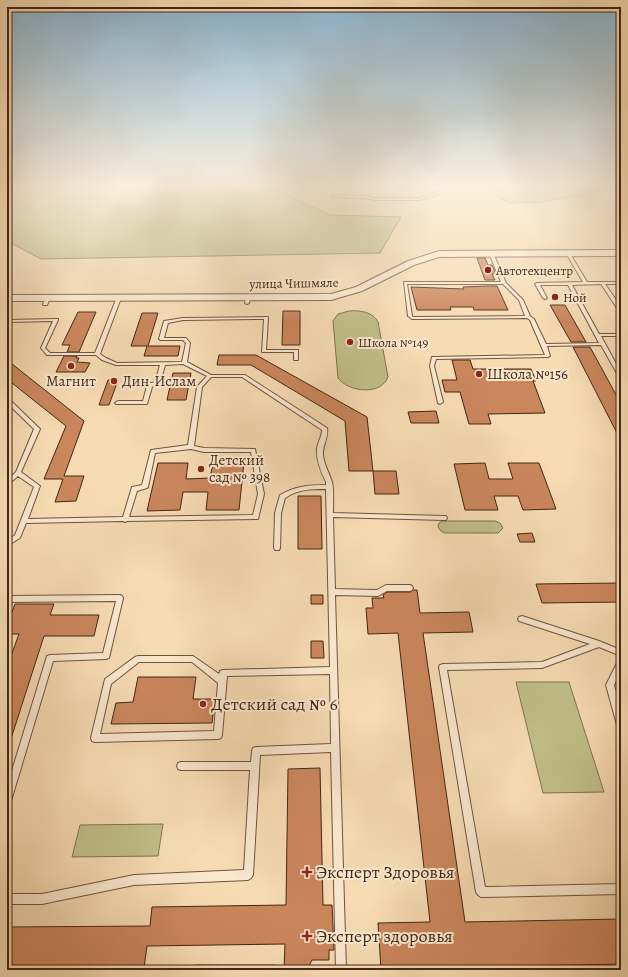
<svg xmlns="http://www.w3.org/2000/svg" width="628" height="977" viewBox="0 0 628 977" font-family="Alegreya,serif">
	<style>
		.green { fill: #c1be89; stroke: #827250 }
		.building { fill: #cb865c; stroke: #432617 }
		.lines { fill: none; stroke-linecap: round; stroke-linejoin: round }
		.lane-casing { stroke: #70533e; stroke-width: 2 }
		.street-casing { stroke: #70533e; stroke-width: 2 }
		.lane { fill: #f9e8ce; fill-rule: evenodd }
		.street { fill: #f9e8ce; fill-rule: evenodd }
		.poi-dot { fill: #8f2418; stroke: #f9e8ce; stroke-width: 1.5 }
		.labels { text-anchor: middle; dominant-baseline: central; stroke-width: 4; stroke-linejoin: round; paint-order: stroke }
		.far-poi-label { font-size: 13px; fill: #432617; stroke: #f9e8ce; text-anchor: start }
		.far-street-label { font-size: 13px; fill: #432617; stroke: #f9e8ce }
		.poi-label { font-size: 15px; fill: #432617; stroke: #f9e8ce; text-anchor: start }
		.near-poi-label { font-size: 18px; fill: #432617; stroke: #f9e8ce; text-anchor: start }
	</style>
	<rect width="100%" height="100%" fill="#f6dbb3"/>
	<filter id="stains"><feTurbulence type="fractalNoise" baseFrequency=".005" numOctaves="4"/><feColorMatrix values="0 0 0 0 .2 0 0 0 0 .09 0 0 0 0 .02 0 0 0 .5 -.17"/></filter>
	<radialGradient id="worn" r=".72"><stop offset=".6" stop-color="#630" stop-opacity="0"/><stop offset="1" stop-color="#630" stop-opacity=".3"/></radialGradient>
	<!-- green -->
	<path class="green" d="M7,186H267L330,215L401,217L380,253L41,259L7,241Z
		M487,186H608L611,190L542,202L510,203L499,198Z
		M349,311C360,310 373,312 378,322L388,377C381,396 348,392 338,378L333,321L338,314Z
		M443,521H495L500,523L503,528L498,533H445L441,531L438,527L439,523Z
		M516,682H569L604,792L543,793Z
		M163,824L158,856L72,857L80,825Z
		M195,965H275V970H190Z"/>
	<!-- building -->
	<path class="building" d="M477,258H485L488,265H492L496,274H492L495,280H485Z
		M487,286H497L508,310H474L473,307H450L451,310H417L411,287L464,289L463,287Z
		M550,305H565L586,342H571Z
		M283,311H300V345H282Z
		M78,312H96L79,352H67L70,345H62Z
		M142,313H158L148,346H180L178,356H144L147,346H131Z
		M573,347H590L621,404V441Z
		M219,355H256L367,417L373,471H349L345,421L251,365H217Z
		M64,356H77L76,358H79L77,362L90,363L85,372H56Z
		M7,360L84,421L64,476H84L76,501L55,502L63,479H44L66,426L7,379Z
		M452,360H470L473,369H531L536,381H533L545,413L488,414L491,424H469L460,392H445L442,380H457Z
		M173,373H191L186,400H167Z
		M108,380H118L109,405H99Z
		M436,411L439,423H411L408,412Z
		M244,462L239,510H206L208,492H183L180,510L147,511L158,463H188L186,479L210,478L213,463Z
		M485,463L489,479H513L508,463H539L556,509L523,510L518,496H494L498,510H465L454,464Z
		M373,471H396L399,494H375Z
		M298,496H321L322,549H298Z
		M532,533L535,542H520L517,534Z
		M621,583V602L542,603L536,584Z
		M413,590H417L420,613L469,612L473,632L423,633L465,922L621,919V964L472,967V970H381L378,923L430,922L398,633L368,634L366,608H373L372,598H384L383,595L387,592H410Z
		M311,595H323V604H311Z
		M15,604H54L50,615H99L94,636H44L9,745L7,744V667L19,634H7V625Z
		M311,641H323L324,658H311Z
		M138,677H196L193,699H215L212,723L111,724L116,703L133,702Z
		M320,768L323,905H332L334,950H329V960H312L307,970H284L285,944L147,946L144,968L7,970V927L150,926L152,907L286,905L288,769Z"/>
	<g class="lines">
		<!-- lane casing -->
		<g class="lane-casing">
			<path id="lane" d="M441,186H443L445,192L420,200H375L365,198L333,197L331,196L333,195L365,196L375,198H420L442,191Z
				M490,252L493,253L506,283L523,300L530,316L534,319L546,344L599,343L568,285H540L547,298L545,299L543,298L535,284L537,283L583,282L566,253L567,252H569L587,282H621V284H605L621,307V311H619L601,284L572,285L599,334H621V336H601L621,373V378L619,377L601,345L547,346L550,356L548,357L436,359L434,366L443,402L440,404L438,403L430,366L432,357L545,355L530,320L527,318L412,319L408,316L404,282H501L489,253ZM407,284H503L519,300L525,316L413,317L412,316Z
				M246,296L250,297L249,303L247,304L245,303Z
				M46,297L50,298L47,305H43V304Z
				M117,297L121,298L100,354L106,358L117,363L182,362L186,343L183,340H161L159,339L164,321L183,318L268,317L266,350H298V360H294V352H262L264,319L183,320L168,323L164,338H186L190,343L187,362L211,375H245L327,428C329,437 322,446 323,455C324,465 329,472 332,482C334,489 333,504 333,513L444,516H446L447,518L446,520H444L333,517L335,589L377,590L386,585H410L412,586L413,588L412,590L410,591H387L378,596L335,595L346,970H336L331,752L260,755L253,875L251,878L248,880L134,885L42,904H7V894H42L134,875L244,870L250,770H181L178,769L177,766L178,763L181,762H251L252,751L253,748L256,747L331,744L330,674L227,676L222,735L221,738L218,739L95,742L92,741L91,738L105,679L135,657L138,656H193L219,674L220,671L223,670L330,667L326,489C310,489 299,489 285,498L281,513L280,548L279,550H275L274,548L275,513L280,495C295,486 309,485 326,485V482C321,472 316,460 317,448C318,442 322,436 322,430L242,377H211L202,387L194,446L204,448L255,449L264,494L258,519L127,521L125,522L123,521L26,523L20,538L7,546V541L15,535L34,487L18,476L9,484L7,485V480L16,472L34,429L7,403V398L9,399L40,429L21,472L40,486L28,519L123,517L132,487L142,485L151,450L188,445L197,387L207,376L183,364L165,365L161,380L152,387L147,404H116L115,403L118,401H143L147,386L156,379L160,365H116L102,360L96,355H47L41,348L53,321L7,322V320L58,319V320L45,348L50,353H95ZM191,449L204,452H251L258,494L253,515L129,517L137,491L147,488L148,487L155,453ZM139,662H192L218,683L214,731L100,734L111,684Z
				M120,595L122,596L123,598L109,658L106,659L53,661L11,801L10,804L7,805V787L47,656L50,655L103,653L116,601L7,602V596Z
				M522,616L599,641L621,650V656L599,647L542,668L447,670L485,887L621,884V894L481,897L478,895L476,892L439,667L440,665L443,664L542,662L590,644L519,621L518,619L519,617Z
				M621,660V671L614,685L621,710V729L618,728L617,725L606,685L618,661Z"/>
		</g>
		<!-- street casing -->
		<g class="street-casing">
			<path id="street" d="M621,250V256L439,257L414,265L362,291L331,300L7,301V295L331,294L356,287L408,261L439,251Z"/>
		</g>
		<!-- lane -->
		<use href="#lane" class="lane"/>
		<!-- street -->
		<use href="#street" class="street"/>
	</g>
	<!-- sky -->
	<linearGradient id="sky" x2="0" y2="1"><stop stop-color="#8ab6d3"/><stop offset="0.58" stop-color="#fbefdd"/><stop offset="1" stop-color="#fbefdd" stop-opacity="0"/></linearGradient>
	<rect width="628" height="322" fill="url(#sky)"/>
	<!-- markers -->
	<g class="poi-dot">
		<circle cx="488" cy="270" r="4"/>
		<circle cx="555" cy="297" r="4"/>
		<circle cx="350" cy="342" r="4"/>
		<circle cx="71" cy="366" r="4"/>
		<circle cx="479" cy="374" r="4"/>
		<circle cx="114" cy="381" r="4"/>
		<circle cx="201" cy="469" r="4"/>
		<circle cx="203" cy="704" r="4"/>
		<path d="M305 866h4v4h4v4h-4v4h-4v-4h-4v-4h4z"/>
		<path d="M305 930h4v4h4v4h-4v4h-4v-4h-4v-4h4z"/>
	</g>
	<g class="labels">
		<!-- far-poi labels -->
		<g class="far-poi-label">
			<text x="496" y="270">Автотехцентр</text>
			<text x="563" y="297">Ной</text>
			<text x="358" y="342">Школа №149</text>
		</g>
		<!-- far-street labels -->
		<g class="far-street-label">
			<text transform="translate(294 283) rotate(-1)">улица Чишмяле</text>
		</g>
		<!-- poi labels -->
		<g class="poi-label">
			<text x="487" y="374">Школа №156</text>
			<text x="71" y="381" text-anchor="middle">Магнит</text>
			<text x="122" y="381">Дин-Ислам</text>
			<text x="209" y="460">Детский<tspan x="209" dy="17">сад № 398</tspan></text>
		</g>
		<!-- near-poi labels -->
		<g class="near-poi-label">
			<text x="211" y="704">Детский сад № 6</text>
			<text x="316" y="872">Эксперт Здоровья</text>
			<text x="316" y="936">Эксперт здоровья</text>
		</g>
	</g>
	<!-- margin -->
	<rect width="628" height="977" fill="none" stroke="#f6dbb3" stroke-width="24"/>
	<rect x="8" y="8" width="612" height="961" fill="none" stroke="#432617" stroke-width="2"/>
	<rect x="12" y="12" width="604" height="953" fill="none" stroke="#432617"/>
	<rect width="100%" height="100%" filter="url(#stains)"/>
	<rect width="100%" height="100%" fill="url(#worn)"/>
</svg>
